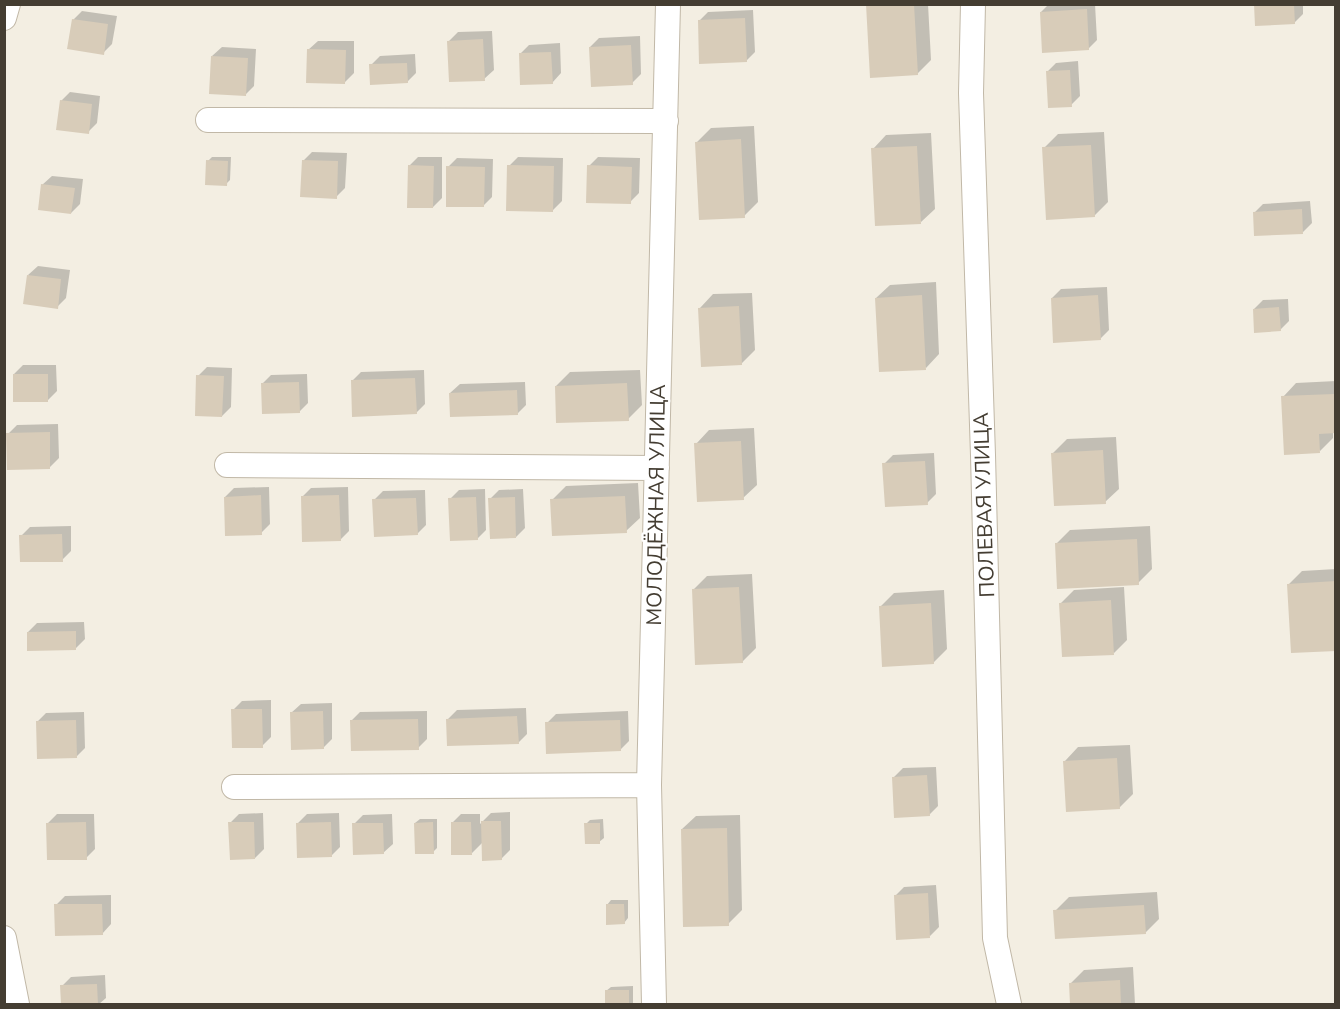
<svg xmlns="http://www.w3.org/2000/svg" width="1340" height="1009" viewBox="0 0 1340 1009" font-family="'Nunito Sans',sans-serif">
	<style>
		.shadow { fill: #0003 }
		.building { fill: #d8ccb9 }
		.lines { fill: none; stroke-linecap: round; stroke-linejoin: round }
		.street-casing { stroke: #c1b8a7; stroke-width: 26 }
		.street { stroke: #fff; stroke-width: 24 }
		.labels { text-anchor: middle; dominant-baseline: central; stroke-width: 4.5; stroke-linejoin: round; paint-order: stroke }
		.street-label { font-size: 21px; fill: #443d32; stroke: #fff }
	</style>
	<rect width="100%" height="100%" fill="#f3eee2"/>
	<!-- shadow -->
	<path class="shadow" d="M928,4L931,60L917,74L867,5Z
		M1049,4H1095L1097,40L1088,49L1041,12Z
		M1255,4H1303V14L1294,23Z
		M753,10L755,52L746,61L699,21L708,12Z
		M82,11L117,16L112,44L103,53L73,20Z
		M492,31L494,70L484,79L449,41L458,32Z
		M640,36L641,74L632,83L590,47L599,38Z
		M318,41H354V73L345,82L308,50Z
		M560,43L561,73L552,83L520,54L529,45Z
		M222,47L256,49L254,86L245,95L212,56Z
		M415,54L416,73L407,82L371,65L380,56Z
		M1078,61L1080,96L1071,105L1047,72L1056,63Z
		M70,92L100,96L97,123L88,132L61,101Z
		M754,126L758,202L744,216L697,142L711,128Z
		M1104,132L1108,202L1094,216L1044,148L1058,134Z
		M931,133L935,209L921,222L873,149L886,135Z
		M312,152L347,153L345,188L336,197L303,161Z
		M212,157H231L230,180L226,184L208,161Z
		M418,157H442V198L433,207L409,166Z
		M518,157L563,158L562,201L553,210L509,166Z
		M598,157L640,158L639,193L630,202L589,166Z
		M457,158L493,159L492,197L483,206L448,167Z
		M52,176L83,179L80,204L71,213L42,185Z
		M1310,201L1312,223L1303,232L1254,213L1263,204Z
		M38,266L70,270L66,298L57,307L28,275Z
		M936,282L939,354L926,368L876,298L890,285Z
		M1107,287L1109,330L1100,339L1052,298L1061,289Z
		M752,293L755,350L741,364L700,308L713,294Z
		M1288,299L1289,321L1280,330L1254,309L1263,300Z
		M23,365H56L57,391L48,400L14,374Z
		M207,367L232,368L231,407L222,416L198,376Z
		M424,370L425,404L416,413L352,381L361,372Z
		M640,370L642,405L628,419L556,386L570,372Z
		M307,374L308,403L299,412L262,384L271,375Z
		M1336,381V432H1333V438L1320,451L1283,397L1296,383Z
		M525,382L526,405L517,414L450,393L460,384Z
		M58,424L59,458L50,467L8,434L17,425Z
		M754,428L757,485L743,498L696,444L709,430Z
		M1116,437L1119,489L1105,502L1053,453L1067,439Z
		M934,453L936,494L927,503L884,464L893,455Z
		M638,483L640,518L626,531L552,500L566,486Z
		M269,487L270,524L261,533L225,497L234,488Z
		M348,487L349,531L340,540L302,497L311,488Z
		M485,489L486,530L477,539L450,499L459,490Z
		M523,489L525,528L516,537L490,499L499,490Z
		M425,490L426,525L417,534L374,500L383,491Z
		M71,526V551L62,560L21,536L30,527Z
		M1150,526L1152,569L1138,583L1056,544L1070,530Z
		M1336,569V649L1289,584L1302,571Z
		M752,574L756,648L742,662L693,590L707,576Z
		M1124,587L1127,640L1114,653L1061,603L1074,590Z
		M944,590L947,649L933,663L880,607L894,593Z
		M84,622L85,639L76,648L28,632L37,623Z
		M271,700V737L262,746L233,710L242,701Z
		M332,703V739L323,748L291,713L301,704Z
		M526,708L527,734L518,743L448,719L457,710Z
		M427,711V739L418,748L351,721L360,712Z
		M628,711L629,741L620,750L547,723L556,714Z
		M84,712L85,748L76,757L37,722L46,713Z
		M1130,745L1133,794L1119,808L1065,761L1078,747Z
		M936,767L938,806L929,815L894,777L903,768Z
		M510,812V850L501,859L483,842L472,853L452,823L461,814H480V824L491,813Z
		M263,813L264,849L255,858L230,823L239,814Z
		M339,813L340,847L331,856L298,823L307,814Z
		M57,814H94L95,849L86,858L48,823Z
		M392,814L393,844L383,853L354,824L363,815Z
		M740,815L742,910L728,924L682,829L696,816Z
		M420,819H437V848L433,852L415,823Z
		M603,819L604,838L599,842L586,824L590,820Z
		M936,885L939,927L930,936L895,896L904,887Z
		M1157,892L1159,919L1145,933L1055,911L1069,897Z
		M111,895V924L102,934L56,905L65,896Z
		M611,900H628V918L624,923L607,905Z
		M1133,967L1135,1004H1072L1071,983L1084,970Z
		M105,975L106,998L99,1004H62V986L71,977Z
		M633,986V1004H607L606,991L611,987Z"/>
	<!-- building -->
	<path class="building" d="M866,4H914L918,75L870,78Z
		M1254,4H1294L1295,24L1255,26Z
		M1087,9L1089,50L1042,53L1040,12Z
		M745,18L747,62L699,64L698,20Z
		M72,19L108,24L104,55L67,49Z
		M483,39L485,81L449,82L447,41Z
		M631,45L633,85L591,87L589,47Z
		M307,49L346,50L345,84L306,83Z
		M551,52L553,84L520,85L519,53Z
		M211,56L248,58L246,96L209,94Z
		M407,63L408,83L370,85L369,64Z
		M1070,70L1072,107L1048,108L1046,71Z
		M60,100L92,104L89,134L56,130Z
		M741,139L745,218L699,220L695,142Z
		M1091,145L1095,217L1046,220L1042,147Z
		M917,146L921,224L875,226L871,148Z
		M206,160L228,161L227,186L205,185Z
		M302,160L338,161L337,199L300,197Z
		M408,165L434,166L433,208H407Z
		M507,165L554,166L553,212L506,211Z
		M587,165L632,167L631,204L586,203Z
		M446,166L485,167L484,207H446Z
		M41,184L75,188L71,214L38,210Z
		M1302,209L1303,234L1254,236L1253,212Z
		M27,275L61,279L58,309L23,304Z
		M922,295L926,370L879,372L875,298Z
		M1098,295L1101,340L1053,343L1051,298Z
		M739,306L742,365L701,367L698,308Z
		M1279,307L1281,331L1254,333L1253,309Z
		M13,374H48V402H13Z
		M196,375L224,376L222,417L195,416Z
		M415,378L417,414L352,417L351,380Z
		M299,382L300,413L262,414L261,383Z
		M627,383L629,421L556,423L555,386Z
		M517,390L518,415L450,417L449,393Z
		M1334,394L1336,433L1319,434L1320,453L1284,455L1281,396Z
		M50,432V469L7,470L6,433Z
		M741,441L744,500L697,502L694,443Z
		M1103,450L1106,504L1054,506L1051,453Z
		M925,461L928,505L885,507L882,463Z
		M261,495L262,535L225,536L224,497Z
		M339,495L341,541L302,542L301,496Z
		M625,496L627,533L552,536L550,499Z
		M476,497L478,540L450,541L448,498Z
		M515,497L516,538L490,539L488,498Z
		M416,498L418,535L374,537L372,499Z
		M62,534L63,562H20L19,535Z
		M1137,539L1139,585L1057,589L1055,543Z
		M1336,581V651L1291,653L1287,584Z
		M739,587L743,663L695,665L692,589Z
		M1111,600L1114,655L1062,657L1059,603Z
		M931,603L934,664L882,667L879,606Z
		M76,631V650L27,651V632Z
		M231,709H262L263,748H232Z
		M323,711L324,749L291,750L290,712Z
		M517,716L519,744L447,746L446,719Z
		M418,719L419,750L351,751L350,720Z
		M76,720L77,758L37,759L36,721Z
		M620,720L621,751L546,754L545,722Z
		M1117,758L1120,809L1066,812L1063,761Z
		M927,775L930,816L894,818L892,777Z
		M481,821H501L502,860L482,861Z
		M86,822L87,860H47L46,823Z
		M228,822H254L255,859L230,860Z
		M331,822L332,857L297,858L296,823Z
		M433,822L434,854H415L414,823Z
		M451,822H471L472,855H451Z
		M352,823H383L384,854L353,855Z
		M584,823H600V844H585Z
		M727,828L729,926L683,927L681,829Z
		M928,893L930,938L896,940L894,895Z
		M54,904H102L103,935L55,936Z
		M606,904H624L625,924L606,925Z
		M1144,905L1146,934L1055,939L1053,910Z
		M1120,980L1121,1004H1070L1069,983Z
		M97,984L98,1004H61L60,985Z
		M605,990H629V1004H605Z"/>
	<g class="lines">
		<!-- street casing -->
		<g class="street-casing">
			<path id="street" d="M973,4L971,93L983,455L995,938L1009,1004
				M4,18L8,4
				M208,120L666,121
				M227,465L657,468
				M234,787L649,785
				M4,938L17,1004
				M654,1004L649,785L668,4"/>
		</g>
		<!-- street -->
		<use href="#street" class="street"/>
	</g>
	<g class="labels">
		<!-- street labels -->
		<g class="street-label">
			<text transform="translate(656 505) rotate(-89)">МОЛОДЁЖНАЯ УЛИЦА</text>
			<text transform="translate(984 505) rotate(-92)">ПОЛЕВАЯ УЛИЦА</text>
		</g>
	</g>
	<!-- border -->
	<rect width="1340" height="1009" fill="none" stroke="#443d32" stroke-width="12"/>
</svg>
